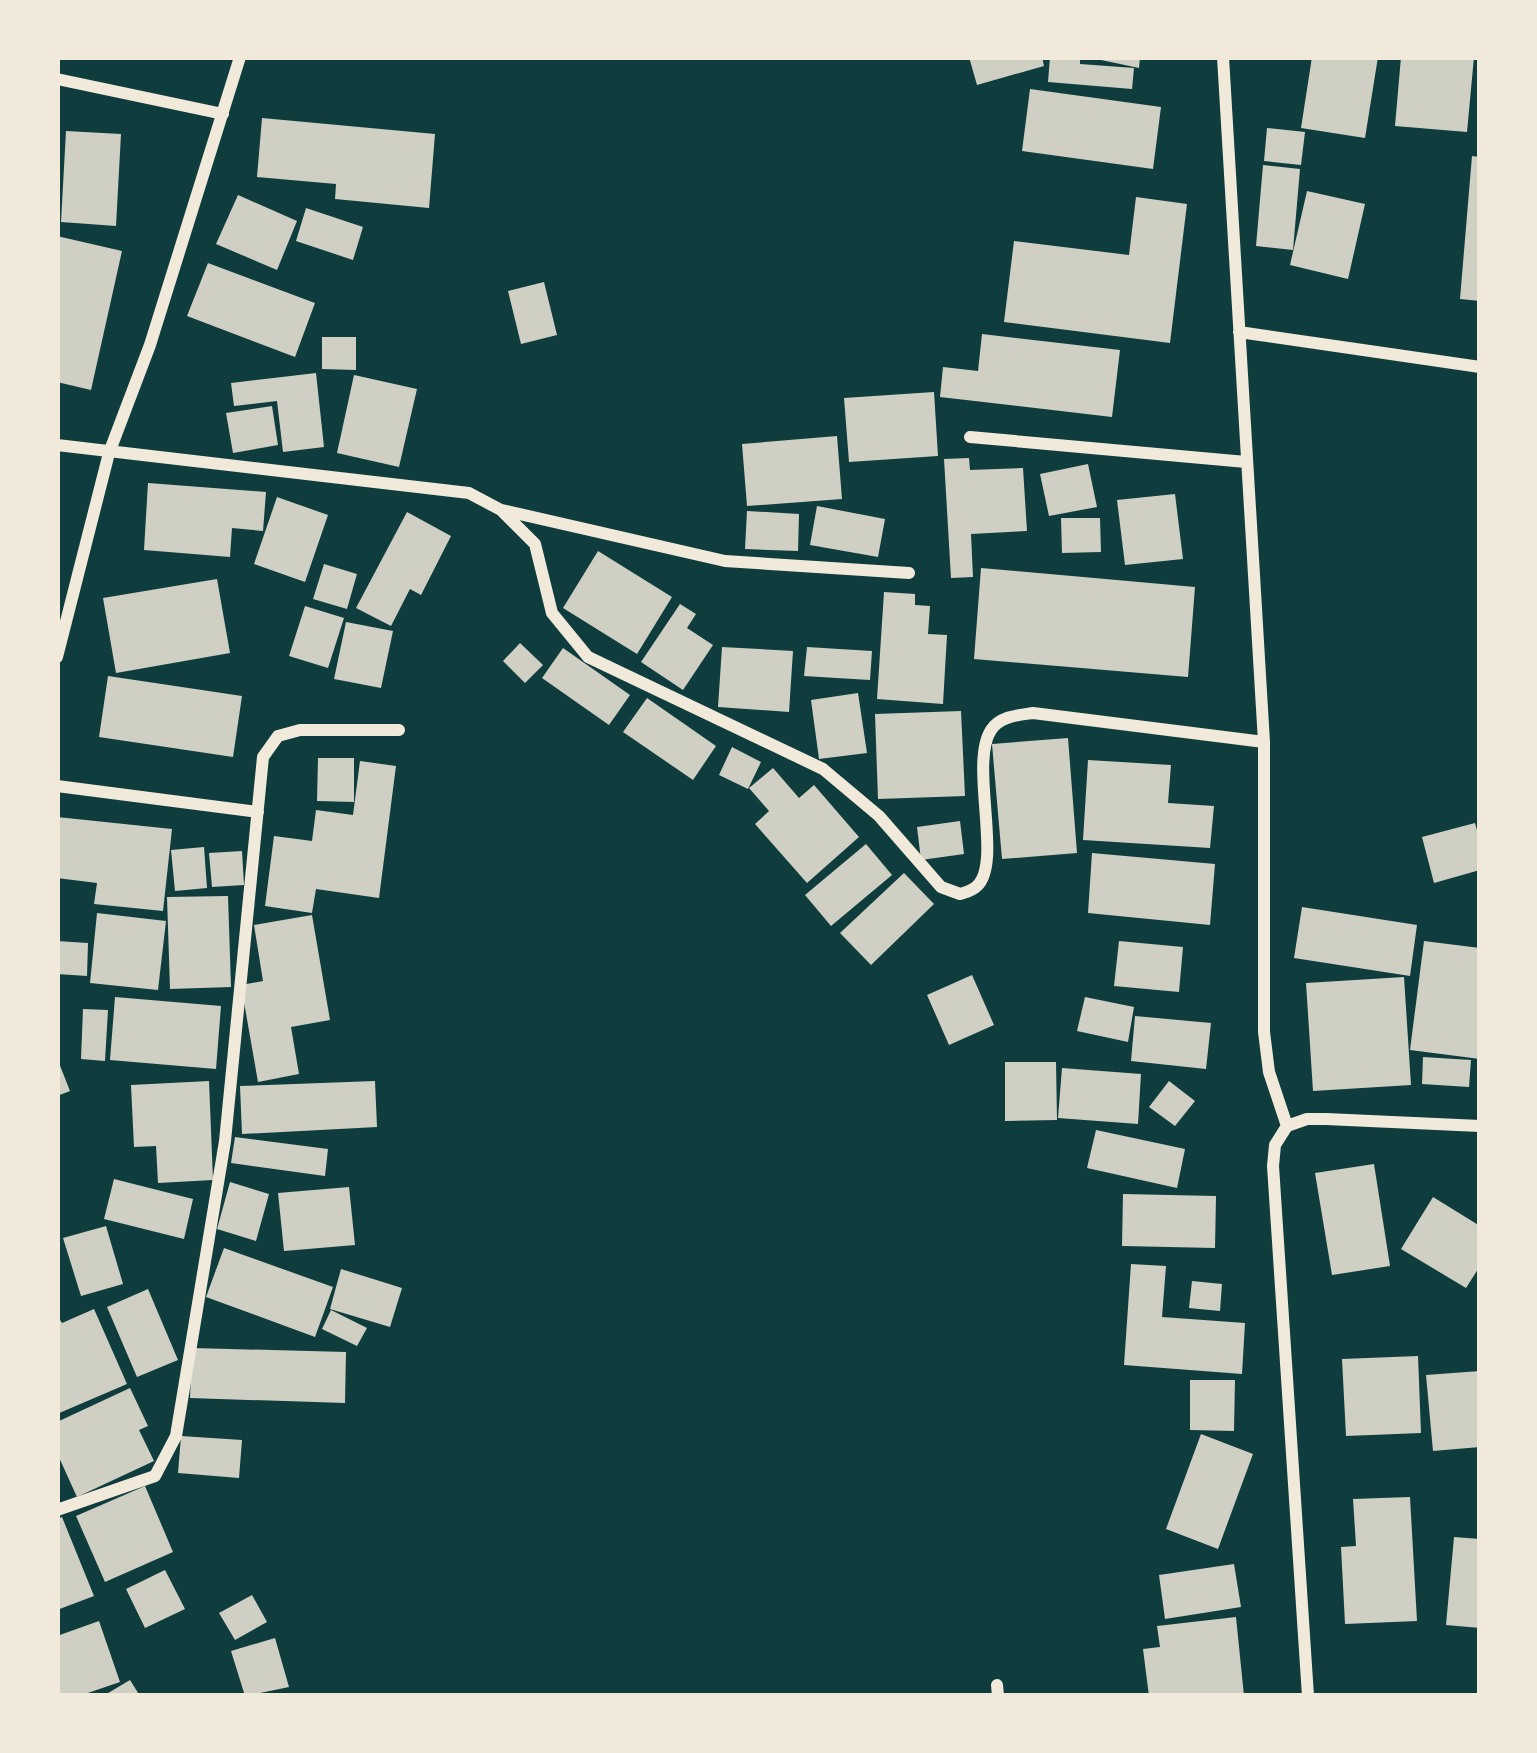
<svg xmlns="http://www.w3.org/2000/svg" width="1537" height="1753" viewBox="0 0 1537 1753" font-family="'IBM Plex Sans',sans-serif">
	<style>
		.building { fill: #cfcfc3 }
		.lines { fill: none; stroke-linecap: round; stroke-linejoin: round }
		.minor { stroke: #f1e9da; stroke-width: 12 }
	</style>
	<rect width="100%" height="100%" fill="#0f3d3e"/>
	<!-- building -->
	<path class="building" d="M969,57H1042L1044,66L977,85Z
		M1050,57H1080V64L1134,68L1132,89L1048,82Z
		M1087,57H1140L1139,68Z
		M1312,57H1378L1365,138L1301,128Z
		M1401,57H1474L1467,132L1395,126Z
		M1030,89L1161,107L1153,169L1022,151Z
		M262,118L435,134L429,208L335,199L336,184L257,177Z
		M1267,128L1305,132L1301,165L1264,161Z
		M66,131L121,134L116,226L61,222Z
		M1472,156L1480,157V301L1460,299Z
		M1263,165L1300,169L1293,250L1256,246Z
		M1307,191L1365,204L1348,279L1290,265Z
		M238,195L297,221L277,270L216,244Z
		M1136,197L1187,204L1170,343L1004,322L1014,241L1129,255Z
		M306,208L363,227L353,260L296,241Z
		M57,236L122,251L91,390L57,382Z
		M208,263L315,303L295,357L187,316Z
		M544,282L557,335L521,344L508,291Z
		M982,334L1120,350L1112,417L940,397L943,367L978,371Z
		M322,337H356V370L322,369Z
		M316,373L324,447L283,452L277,401L234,406L231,383Z
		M354,375L417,389L399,467L337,453Z
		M934,392L938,456L849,462L844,398Z
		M272,406L278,445L233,453L226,413Z
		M837,436L842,499L747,506L742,444Z
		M969,458L970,470L1023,468L1027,531L971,534L973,577L951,578L944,459Z
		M1088,464L1097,507L1049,516L1040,474Z
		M148,483L266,492L263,531L232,528L230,557L144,550Z
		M1175,494L1183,559L1125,565L1117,500Z
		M277,497L328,515L305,582L254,564Z
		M817,506L885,519L878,557L810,545Z
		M747,511L799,514L798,551L745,549Z
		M407,512L451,536L421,595L410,589L391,626L356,608Z
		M1061,518H1100L1101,552L1062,553Z
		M598,551L672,597L637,654L563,608Z
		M324,564L357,574L347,609L313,599Z
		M981,568L1195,587L1188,677L974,659Z
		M217,579L230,653L116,673L103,598Z
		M884,592L915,594V605L930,606L928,634L947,635L943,704L877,699Z
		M680,604L696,614L687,628L713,645L683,690L641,662Z
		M305,606L344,618L328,668L289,656Z
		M346,622L393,631L381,688L334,679Z
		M520,643L543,665L525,683L503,661Z
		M722,647L793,651L789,712L718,707Z
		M807,647L872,651L870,680L804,676Z
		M563,648L630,695L609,725L542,678Z
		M108,676L242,696L233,757L99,737Z
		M858,693L867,753L819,759L811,700Z
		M647,698L716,746L693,780L623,732Z
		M961,711L965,796L878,799L875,714Z
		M1068,738L1077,853L1002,859L992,744Z
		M732,747L761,762L748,789L719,775Z
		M318,758H354V802L317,801Z
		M1088,760L1171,765L1168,803L1214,806L1210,848L1083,840Z
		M360,761L396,766L379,898L316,889L312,913L265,906L274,836L312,841L316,810L353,815Z
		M773,768L799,798L814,785L859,837L807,883L755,824L769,811L749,788Z
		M57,817L172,829L163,911L94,904L97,883L57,878Z
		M960,821L964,854L921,860L917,827Z
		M1475,823L1480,841V870L1434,883L1422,837Z
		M866,844L892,875L831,926L805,895Z
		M204,847L207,888L175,891L171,850Z
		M242,851L244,885L212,887L209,853Z
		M1092,853L1215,864L1210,925L1088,913Z
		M904,873L934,904L871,965L840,933Z
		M228,896L231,987L170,989L167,897Z
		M1302,907L1417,925L1410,976L1294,958Z
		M97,913L166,921L158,990L90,983Z
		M312,915L330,1020L291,1027L299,1074L258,1082L241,985L263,981L254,925Z
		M57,941L88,943L87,976L57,974Z
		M1119,941L1183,947L1179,992L1114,986Z
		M1424,941L1480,948V1059L1410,1050Z
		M972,975L994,1025L949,1045L927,995Z
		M1404,977L1411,1085L1313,1091L1306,983Z
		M115,997L221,1006L216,1069L110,1060Z
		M1085,997L1134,1007L1128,1042L1077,1031Z
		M83,1009L108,1010L105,1061L81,1059Z
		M1135,1016L1211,1023L1206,1069L1131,1061Z
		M1423,1057L1471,1060L1469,1087L1422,1084Z
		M57,1058L70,1091L57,1096Z
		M1005,1062H1056L1057,1120L1005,1121Z
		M1062,1068L1141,1074L1138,1124L1058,1118Z
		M209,1081L213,1180L158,1183L156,1146L134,1147L131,1085Z
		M375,1081L377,1127L242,1134L240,1086Z
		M1169,1081L1195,1101L1175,1126L1149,1107Z
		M1096,1130L1185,1149L1177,1188L1087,1168Z
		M235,1137L328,1149L325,1176L231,1163Z
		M1374,1164L1390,1266L1332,1275L1315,1173Z
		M114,1179L193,1199L184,1239L104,1219Z
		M230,1182L269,1194L256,1241L217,1229Z
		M349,1187L355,1245L284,1251L278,1193Z
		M1123,1194L1216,1196L1215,1248L1122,1246Z
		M1433,1197L1480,1226V1266L1466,1288L1401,1249Z
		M106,1226L123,1284L81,1296L63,1238Z
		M224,1248L333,1287L315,1337L206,1297Z
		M1131,1264L1166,1266L1162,1317L1245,1323L1242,1374L1124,1365Z
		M341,1269L402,1288L390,1327L330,1309Z
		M1192,1281L1222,1284L1220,1311L1189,1308Z
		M148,1289L178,1360L137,1377L107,1307Z
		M94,1309L127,1384L57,1414V1315L62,1323Z
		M331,1310L367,1328L357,1346L322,1329Z
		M192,1348L346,1352L345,1403L190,1398Z
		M1418,1356L1421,1433L1346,1436L1342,1359Z
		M1480,1371V1447L1433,1451L1426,1375Z
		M1190,1380H1235L1234,1431L1190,1430Z
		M130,1388L148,1426L139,1430L154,1461L77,1497L57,1453V1422Z
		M1201,1434L1253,1454L1218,1549L1166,1529Z
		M181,1436L242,1440L239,1478L178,1473Z
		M145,1486L173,1552L105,1582L76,1516Z
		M1410,1497L1417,1621L1345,1624L1341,1547L1356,1546L1353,1499Z
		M62,1517L94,1596L57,1610V1519Z
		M1454,1537L1480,1539V1628L1446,1625Z
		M1234,1564L1241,1607L1165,1619L1159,1575Z
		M165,1570L185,1609L145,1628L126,1589Z
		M252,1595L267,1622L235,1640L219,1613Z
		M1236,1617L1244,1696H1149L1143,1649L1160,1647L1157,1626Z
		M99,1621L120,1682L79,1696H57V1636Z
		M275,1638L289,1687L245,1696L231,1651Z
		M130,1680L140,1696H103Z"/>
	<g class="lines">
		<!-- minor -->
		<path class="minor" d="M1223,57L1264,742V1032L1269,1072L1287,1126
			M57,79L223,114
			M1239,332L1480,367
			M970,437L1246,462
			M57,445L469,493L501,510L535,544L552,613L588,657L823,769L879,816L941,887L960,894C966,892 972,891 977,886C1003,862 969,764 991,730C1000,716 1019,715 1033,713L1264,742
			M502,510L725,561L909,573
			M57,657L109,453L150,345L240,57
			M57,786L258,812
			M1287,1126L1275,1145L1273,1166L1308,1696
			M1287,1126L1307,1119H1326L1480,1126
			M57,1510L155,1476L176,1436L225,1141L263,757L278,736L300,730H399
			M997,1685L998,1696"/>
	</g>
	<!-- border -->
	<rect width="1537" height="1753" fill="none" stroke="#f1e9da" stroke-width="120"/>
</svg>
